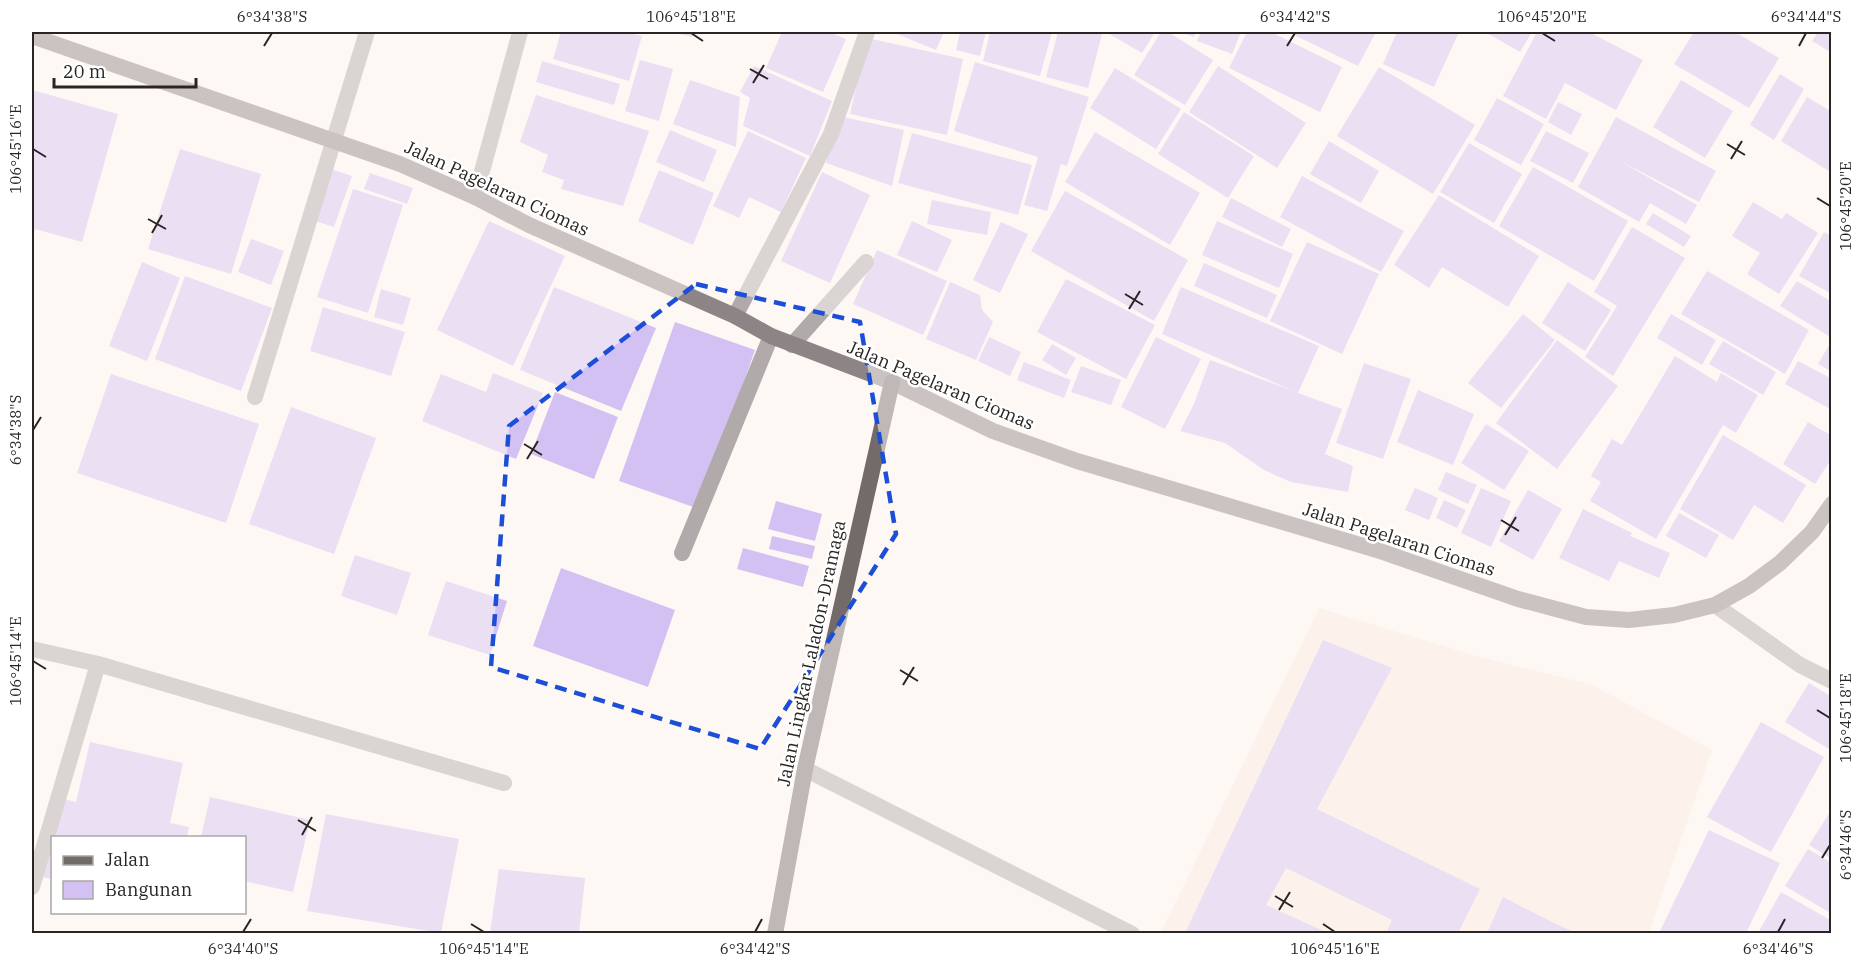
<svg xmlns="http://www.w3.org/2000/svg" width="1863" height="965" viewBox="0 0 1863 965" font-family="'IBM Plex Serif',serif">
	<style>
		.built { fill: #fdebe0 }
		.building { fill: #d4c1f3 }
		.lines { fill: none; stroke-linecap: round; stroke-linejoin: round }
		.service { stroke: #b0aaab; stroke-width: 16 }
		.minor { stroke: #b0aaab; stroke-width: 16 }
		.secondary { stroke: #8c8485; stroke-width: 16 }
		.primary { stroke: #736a6a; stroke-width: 16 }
		.marked { fill: none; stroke: #1d4ed8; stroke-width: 4.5; stroke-dasharray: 12 8; stroke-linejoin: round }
		.ticks { fill: none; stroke: #282522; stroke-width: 2 }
		.labels { text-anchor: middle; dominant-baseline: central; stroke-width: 5; stroke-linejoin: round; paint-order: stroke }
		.street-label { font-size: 18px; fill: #282522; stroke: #fff }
		.neatline { fill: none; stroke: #282522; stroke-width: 2 }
		.ticks-label { font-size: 15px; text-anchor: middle; fill: #282522 }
	</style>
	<rect width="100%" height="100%" fill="#fef8f4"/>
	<!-- built -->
	<path class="built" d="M1319,608L1480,657L1591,684L1712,750L1649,933L1160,934Z"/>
	<!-- building -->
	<path class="building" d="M561,32H626L642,36L629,81L553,59Z
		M673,32H693L692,37Z
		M782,32H829L846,39L823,92L766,68Z
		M892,32H944L936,50Z
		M960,32H986L980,56L956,50Z
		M990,32H1052L1040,76L983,61Z
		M1058,32L1102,34L1088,88L1046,77Z
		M1106,32H1155L1142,53Z
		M1161,32H1168L1213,60L1185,105L1134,75Z
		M1181,32H1196L1194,37Z
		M1201,32H1241L1232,54L1197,41Z
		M1247,32H1271L1342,67L1320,112L1229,68Z
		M1288,32H1376L1358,66Z
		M1397,32H1459L1434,87L1383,64Z
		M1485,32H1532L1520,52Z
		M1537,32H1589L1643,60L1616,110L1565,83L1546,119L1503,96Z
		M1694,32H1735L1779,58L1749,108L1674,64Z
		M1818,32H1832V53L1812,41Z
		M867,38L963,59L947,135L850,114Z
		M640,60L673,69L659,121L625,111Z
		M542,61L620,84L614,105L536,82Z
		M975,62L1089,97L1067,166L1061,164L1047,211L1024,205L1038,157L954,131Z
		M754,66L832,101L810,156L743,126L750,98L740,92Z
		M1218,66L1306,123L1277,168L1189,112Z
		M1379,67L1475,125L1433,194L1337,136Z
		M1115,68L1181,109L1156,149L1090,108Z
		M1780,74L1804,89L1774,140L1750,125Z
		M690,80L740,97L736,147L673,124Z
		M1681,80L1733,111L1705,158L1653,127Z
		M32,90L118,114L82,242L35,229L32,239Z
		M536,95L649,131L623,206L561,189L564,180L542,172L548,155L520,142Z
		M1807,97L1832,112V173L1781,141Z
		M1497,98L1544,124L1521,165L1474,140Z
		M1558,102L1582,114L1571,135L1548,122Z
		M1184,112L1254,156L1228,198L1158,154Z
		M838,116L904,130L892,186L826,163Z
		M1616,117L1716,171L1699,202L1618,160L1697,205L1686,224L1650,203L1639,222L1578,187Z
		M670,130L717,150L704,182L656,162Z
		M748,131L806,158L781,212L749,197L739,218L713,206Z
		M1546,131L1589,153L1573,183L1530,161Z
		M1095,132L1200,193L1170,245L1065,182Z
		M912,133L1032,165L1018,215L898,183Z
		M1329,141L1379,171L1361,203L1310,174Z
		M1469,143L1522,174L1494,223L1440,192Z
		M180,149L261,174L231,274L148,249Z
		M1533,167L1628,221L1594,281L1499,226Z
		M328,168L352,176L334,227L312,220Z
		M659,170L714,193L693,245L638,221Z
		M822,172L870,195L830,283L781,261Z
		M370,173L413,188L407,204L364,189Z
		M1302,176L1404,231L1381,272L1280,217Z
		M353,189L403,205L368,313L317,297Z
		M1065,191L1188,260L1154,321L1031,251Z
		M1439,195L1539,256L1508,307L1442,267L1429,288L1394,265Z
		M1231,198L1291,229L1282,247L1222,217Z
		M932,200L991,212L987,235L927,224Z
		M1753,202L1782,219L1786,213L1818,233L1779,294L1747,274L1760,253L1732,236Z
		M1653,213L1691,236L1684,247L1646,224Z
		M489,221L565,256L513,366L437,330Z
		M912,221L952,240L937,272L897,255Z
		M1217,221L1293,254L1279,288L1202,255Z
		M1001,222L1028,234L1000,293L973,280Z
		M1632,227L1685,258L1613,376L1585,357L1617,306L1594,292Z
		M1824,232L1832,236V294L1799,276Z
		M251,239L284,251L271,285L238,272Z
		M1307,242L1379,274L1342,354L1270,321Z
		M877,250L947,281L923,335L853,304Z
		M142,262L180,278L147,361L109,346Z
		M1204,263L1277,295L1267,318L1194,286Z
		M1707,271L1809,330L1785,374L1681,314Z
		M185,276L272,308L241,391L155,359Z
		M1066,279L1155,325L1126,379L1037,332Z
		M1797,281L1832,302V338L1780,306Z
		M950,282L980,295L982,310L993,322L976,360L926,339Z
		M1568,282L1611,310L1585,351L1542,323Z
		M554,287L656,328L621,411L520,370Z
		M1181,287L1319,346L1298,393L1342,409L1325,454L1353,466L1348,492L1291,482L1264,470L1225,443L1180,431L1194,404L1210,360L1296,392L1162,334Z
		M381,289L411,298L403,325L374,317Z
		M323,307L405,332L391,376L310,351Z
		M1523,314L1555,340L1501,408L1468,383Z
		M1671,314L1716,340L1702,365L1657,338Z
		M675,322L755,350L699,509L619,481Z
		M989,337L1021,352L1010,376L978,361Z
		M1156,337L1201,359L1165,429L1121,407Z
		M1557,340L1618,386L1557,469L1496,423Z
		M1832,340V372L1818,364Z
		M1723,341L1776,372L1763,395L1709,364Z
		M1052,344L1076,358L1066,375L1042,360Z
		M1675,356L1717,382L1721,373L1758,395L1736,433L1723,425L1656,539L1590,501L1601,482L1591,476L1612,439L1622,445Z
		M1798,361L1832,379V410L1785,384Z
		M1024,362L1071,380L1064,398L1017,380Z
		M1364,363L1411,379L1383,459L1336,443Z
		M1081,366L1121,380L1111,405L1071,392Z
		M493,373L543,393L516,459L422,421L441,374L486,392Z
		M111,374L259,424L226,523L77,473Z
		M1418,390L1474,414L1453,465L1397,442Z
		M555,392L618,417L594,479L531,454Z
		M291,407L376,438L334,554L249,524Z
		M1808,422L1832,436V458L1815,484L1783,464Z
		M1486,424L1529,451L1504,490L1461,463Z
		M1723,435L1806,485L1783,523L1754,505L1733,540L1680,509Z
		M1446,472L1477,485L1468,504L1438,490Z
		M1415,488L1438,498L1429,520L1405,510Z
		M1481,488L1511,501L1491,547L1461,533Z
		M1528,490L1562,509L1533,560L1499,541Z
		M1444,500L1466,510L1457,528L1436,518Z
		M776,501L822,514L815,541L768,529Z
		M1583,509L1632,533L1630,536L1670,553L1659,578L1619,561L1609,581L1559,558Z
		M1679,513L1719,535L1706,558L1666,536Z
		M772,536L815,546L812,559L769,549Z
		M743,548L809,566L803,587L737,569Z
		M355,555L411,573L397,615L341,596Z
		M561,568L675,610L648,687L533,646Z
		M446,581L507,601L490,655L428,635Z
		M1323,640L1392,668L1317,809L1480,889L1458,933H1386L1392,920L1286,868L1266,905L1328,933H1185Z
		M1809,683L1832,697V751L1785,722Z
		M1761,722L1824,757L1771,852L1707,817Z
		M90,742L183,763L170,823L189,827L187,837H52V879L42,877L60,798L76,802Z
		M210,797L310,820L293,892L244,881V837H201Z
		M1830,812L1832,813V859L1809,845Z
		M326,814L459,839L441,933L307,911Z
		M1709,830L1780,863L1746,933H1659Z
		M1808,849L1832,863V914L1785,886Z
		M499,869L585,878L579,933H490Z
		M1781,892L1832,921V933H1758Z
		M1503,897L1552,922L1576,933H1487Z"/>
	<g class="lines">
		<!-- service -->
		<path class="service" d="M792,345L866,262
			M805,769L1132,934"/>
		<!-- minor -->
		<path class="minor" d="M475,197L520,32
			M735,316L831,134L867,32
			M255,397L367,32
			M682,553L771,336
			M1715,605L1800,665L1832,681
			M32,649L98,664L504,783
			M32,887L98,664"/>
		<!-- secondary -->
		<path class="secondary" d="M32,36L400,164L475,197L529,225L735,316L771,336L892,382L993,431L1077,461L1377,550L1518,599L1586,617L1629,620L1674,615L1715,605L1749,586L1780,563L1812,532L1832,504"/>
		<!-- primary -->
		<path class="primary" d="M775,934L805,769L892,382"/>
	</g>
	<!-- marked area -->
	<path d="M0 0H1863V965H0ZM696,284L860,322L896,534L760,749L491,667L509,426Z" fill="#fef8f4" fill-opacity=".55" fill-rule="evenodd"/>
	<path class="marked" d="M696,284L860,322L896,534L760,749L491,667L509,426Z"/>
	<!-- ticks -->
	<path class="ticks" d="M691,33L703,41M1542,33L1555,41M264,46L272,33M1287,46L1295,33M1799,46L1806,33M750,69L768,79M753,83L764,65M1727,144L1745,155M33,149L46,157M1731,159L1742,141M1817,198L1830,206M148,219L166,229M152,233L162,215M1125,294L1143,305M1129,309L1140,291M33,430L41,417M524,444L542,455M527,459L538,441M1501,520L1519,531M1505,535L1516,517M33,661L46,669M900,670L918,681M903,685L914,667M1817,710L1830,718M298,820L316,831M302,835L312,817M1822,858L1830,845M1275,896L1293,907M1279,910L1290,892M471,924L484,932M1323,924L1335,932M243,932L251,919M755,932L762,919M1778,932L1785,919"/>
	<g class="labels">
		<!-- street labels -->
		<g class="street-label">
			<text transform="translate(497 188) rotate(25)">Jalan Pagelaran Ciomas</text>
			<text transform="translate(941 385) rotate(23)">Jalan Pagelaran Ciomas</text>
			<text transform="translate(1399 539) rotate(18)">Jalan Pagelaran Ciomas</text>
			<text transform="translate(811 653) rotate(-78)">Jalan Lingkar Laladon-Dramaga</text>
		</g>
	</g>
	<!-- border -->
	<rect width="1863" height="965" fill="none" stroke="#ffffff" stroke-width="66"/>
	<!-- legend -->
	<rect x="51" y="836" width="195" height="78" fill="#ffffff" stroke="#a9a8a7" stroke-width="1.5"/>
	<rect x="63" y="856" width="30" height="9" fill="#736a6a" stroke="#a9a8a7" stroke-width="1.5"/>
	<text x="105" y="866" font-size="18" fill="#282522">Jalan</text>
	<rect x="63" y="881" width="30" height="18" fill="#d4c1f3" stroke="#a9a8a7" stroke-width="1.5"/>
	<text x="105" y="896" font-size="18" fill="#282522">Bangunan</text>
	<!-- scale -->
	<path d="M54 78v9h142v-9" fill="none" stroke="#282522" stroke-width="3"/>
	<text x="63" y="78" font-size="18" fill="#282522" stroke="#ffffff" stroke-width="4.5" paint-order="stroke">20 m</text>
	<rect x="33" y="33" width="1797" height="899" class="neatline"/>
	<g class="ticks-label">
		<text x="272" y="22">6°34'38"S</text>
		<text x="691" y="22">106°45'18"E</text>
		<text x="1295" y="22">6°34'42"S</text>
		<text x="1542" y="22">106°45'20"E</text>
		<text x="1806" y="22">6°34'44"S</text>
		<text transform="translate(16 149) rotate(-90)" y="5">106°45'16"E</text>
		<text transform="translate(1846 206) rotate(-90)" y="5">106°45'20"E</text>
		<text transform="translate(16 430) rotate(-90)" y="5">6°34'38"S</text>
		<text transform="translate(16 661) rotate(-90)" y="5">106°45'14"E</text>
		<text transform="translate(1846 718) rotate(-90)" y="5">106°45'18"E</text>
		<text transform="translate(1846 845) rotate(-90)" y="5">6°34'46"S</text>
		<text x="243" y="954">6°34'40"S</text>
		<text x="484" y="954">106°45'14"E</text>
		<text x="755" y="954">6°34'42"S</text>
		<text x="1335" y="954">106°45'16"E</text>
		<text x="1778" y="954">6°34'46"S</text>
	</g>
</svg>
